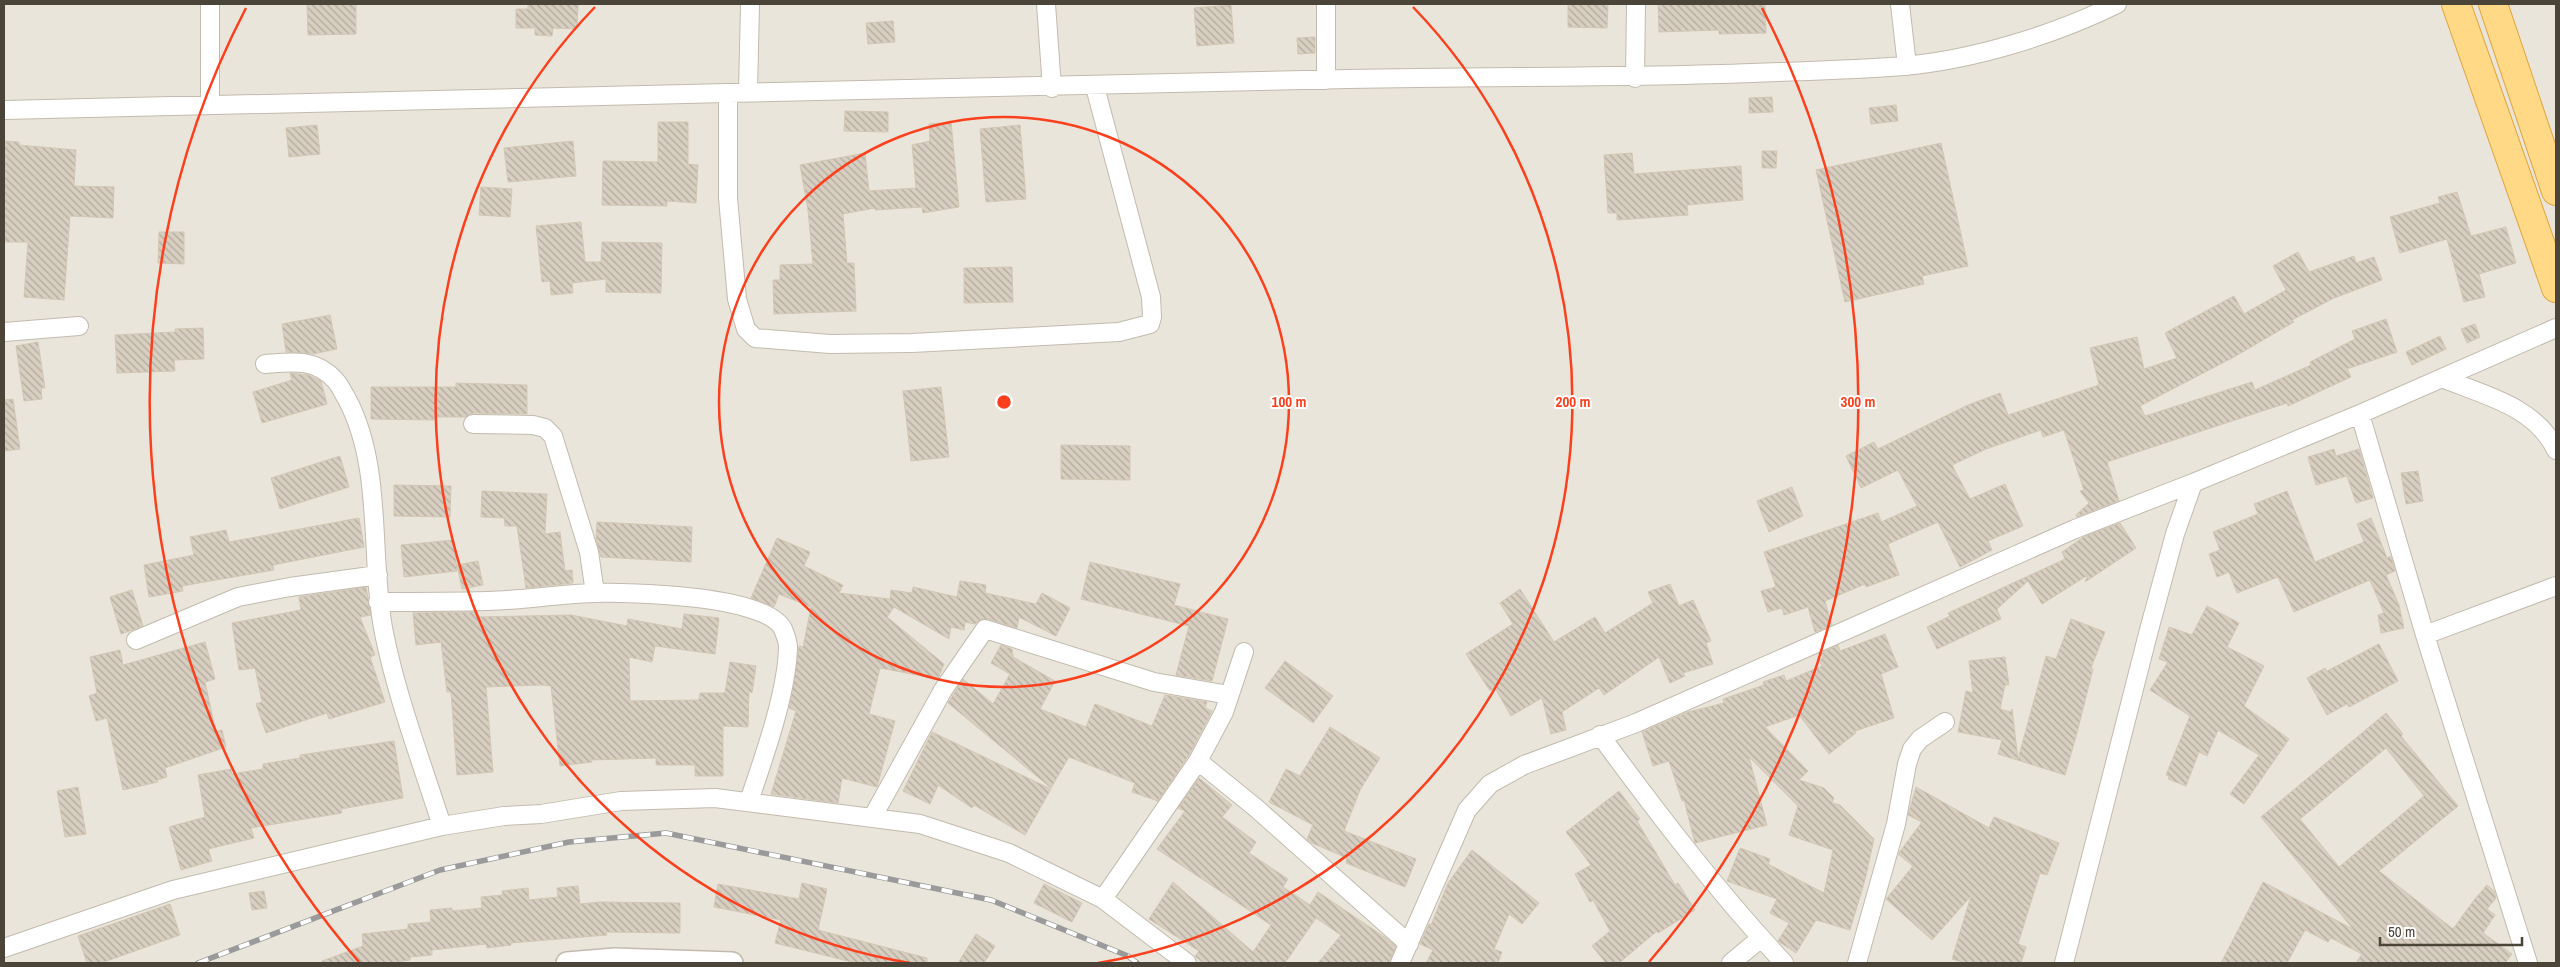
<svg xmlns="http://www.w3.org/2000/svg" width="2560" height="967" viewBox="0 0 2560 967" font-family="'Archivo Narrow',sans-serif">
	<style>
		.residential { fill: #eae5da }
		.building { fill: url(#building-back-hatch); stroke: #d3c7b4; fill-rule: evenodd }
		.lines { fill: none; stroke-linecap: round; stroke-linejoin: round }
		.minor-casing { stroke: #c2bbae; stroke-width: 20 }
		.tertiary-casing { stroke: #c2bbae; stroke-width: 24 }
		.trunk-casing { stroke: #e0a43c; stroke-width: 30 }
		.minor { stroke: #fff; stroke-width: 18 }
		.tertiary { stroke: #fff; stroke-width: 21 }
		.trunk { stroke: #ffd985; stroke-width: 28 }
		.rail-casing { stroke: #9a9a9a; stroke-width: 5.5 }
		.rail { stroke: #fff; stroke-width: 4; stroke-dasharray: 11; stroke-linecap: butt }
		.ring { fill: none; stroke: #fc3f1d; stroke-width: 2.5 }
		.centre { fill: #fc3f1d; stroke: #fff; stroke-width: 2.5 }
		.ring-label { font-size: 15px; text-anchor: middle; font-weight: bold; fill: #fc3f1d; stroke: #fff; stroke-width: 4; stroke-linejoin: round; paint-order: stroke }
	</style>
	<defs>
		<pattern id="building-back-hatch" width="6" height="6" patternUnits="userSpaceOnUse" patternTransform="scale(1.25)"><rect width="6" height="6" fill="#d8cfc1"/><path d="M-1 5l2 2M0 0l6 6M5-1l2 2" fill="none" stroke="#b1aa9e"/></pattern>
	</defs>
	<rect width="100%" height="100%" fill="#f6f3ec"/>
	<!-- residential -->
	<path class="residential" d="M4,4H2556V963H4Z"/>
	<!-- building -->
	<path class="building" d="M307,4H356V34L308,35Z
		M528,4H578L577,29L553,28L552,36L535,35V28H516V9H528Z
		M1568,4H1608L1607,28L1568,27Z
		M1658,4H1765L1766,33L1719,34V30L1659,32Z
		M1231,5L1234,43L1197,46L1194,8Z
		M893,21L895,42L868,44L866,23Z
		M1315,37V53L1298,54L1297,38Z
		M1772,97L1773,112L1749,113V98Z
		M1896,105L1898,121L1871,124L1869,108Z
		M845,111L888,112V132L844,131Z
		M658,122H688V164L698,165L696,203L667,201V206L602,205L603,161L658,162Z
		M951,122L959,207L923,213L922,207L875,210V208L843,214L847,263H854L856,311L774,314L773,280H780V265L813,264L808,210L800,165L865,153L869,191L916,188L912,145L930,141L929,124Z
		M317,125L320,154L289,157L286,128Z
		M1020,125L1026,199L986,202L980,129Z
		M4,141L19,142V145L76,150L74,186L114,187L113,218L70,216L64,300L24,297L28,242H4Z
		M573,141L576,176L508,182L504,148Z
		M1941,143L1968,266L1922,276L1924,284L1845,302L1816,170Z
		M1762,151H1777L1776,168H1762Z
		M1632,153L1634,174L1741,166L1743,200L1687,205L1688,215L1617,220V213H1608L1604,155Z
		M481,187L512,189L510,217L479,215Z
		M2457,192L2471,236L2506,227L2516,263L2479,274L2485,297L2464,302L2447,239L2400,253L2390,217L2440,203L2438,197Z
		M581,222L585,262H601L602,242L662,243L661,293L606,292V279L572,283L573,293L551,295L550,281L542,282L536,226Z
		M159,232H184V264L158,263Z
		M2298,252L2309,272L2354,256L2356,263L2374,257L2382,280L2334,298L2292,320L2294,322L2234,357L2140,406L2145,416L2252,382L2255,390L2311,365L2310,362L2355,339L2352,331L2386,319L2397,352L2347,369L2351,377L2288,406L2287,403L2107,462L2119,501L2077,517L2076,515L2089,503L2080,491L2084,490L2064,430L2043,437L2041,430L1986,449L1952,465L1970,499L2005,484L2023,526L1988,541L1992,550L1960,567L1938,522L1888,544L1899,575L1866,587L1865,584L1825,601L1832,625L1815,632L1808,607L1784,615L1782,608L1768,612L1761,591L1776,587L1764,552L1878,513L1881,522L1917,506L1898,470L1861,488L1846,456L1874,442L1878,449L1968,405L2000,393L2008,415L2099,385L2090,348L2137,337L2144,369L2177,358L2165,333L2234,296L2244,314L2286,290L2273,266Z
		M1012,267L1013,302L964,303V268Z
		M330,315L337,349L313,354L286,352L282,324Z
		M2475,324L2480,337L2467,343L2461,329Z
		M203,328L204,359L174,360L175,371L117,373L115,335L175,332V329Z
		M2440,336L2446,349L2412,365L2406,352Z
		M38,342L45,388H41L42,399L24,401L16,346Z
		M290,373L308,375L321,381L327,404L262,423L253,392L292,380Z
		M456,383L527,385V414L473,413L465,417H434V420L371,419V387H456Z
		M941,387L949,457L911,461L903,391Z
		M13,399L20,449L4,451V400Z
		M1061,445L1130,446V480L1061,479Z
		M2334,449L2336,456L2359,449L2373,498L2356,503L2347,476L2316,485L2308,457Z
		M340,456L349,487L280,509L271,478Z
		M2418,471L2423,501L2406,504L2401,473Z
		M394,485L451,486L450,517L394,516Z
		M1792,487L1803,516L1769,532L1757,501Z
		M482,491L547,494L545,534L560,532L565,571L572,570L573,583L526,588L517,526H505L504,518L481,517Z
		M2287,491L2315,562L2364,542L2357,524L2371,518L2387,558L2391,556L2395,571L2386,575L2399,605L2404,628L2381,633L2378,615L2384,613L2370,580L2294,612L2278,577L2237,593L2229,572L2217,577L2209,554L2220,550L2213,532L2258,514L2254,504Z
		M359,518L364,547L273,565L274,570L182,586L183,591L149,597L144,565L194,555L190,537L226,530L229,542Z
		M597,522L692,527L691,562L601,557L596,540Z
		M2120,523L2136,548L2085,582L2088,575L2042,604L2028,581L1997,609L2001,619L1937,649L1927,627L1950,616L1948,613L2065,559L2062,552L2085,536Z
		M777,538L810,552L804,566L843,585L839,593L890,599L891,590L912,593L913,587L957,597L960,581L986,585L985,593L1036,604L1042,593L1070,608L1056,636L1019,617L1017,628L988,619H981L975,624L965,622L964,630L951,627L949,639L894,607L887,617L944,664L938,679L880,668L869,714L895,721L877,787L842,778L838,803L771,794L796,711L789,708L799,646L803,647L811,607L779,594L774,607L751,598Z
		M454,540L457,571L404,577L401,545Z
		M478,561L483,585L462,589L457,565Z
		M1090,562L1180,584L1174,605L1228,619L1212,681L1176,675L1189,626L1081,599Z
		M1670,584L1679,606L1693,600L1711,641L1706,643L1713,664L1683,673L1685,676L1670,683L1659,657L1604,695L1599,688L1562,712L1566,730L1551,734L1542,698L1511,716L1495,688L1490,691L1466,654L1513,624L1500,603L1520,589L1554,642L1595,617L1605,633L1653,603L1648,592Z
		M366,587L371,615L360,617L375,655L370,657L385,702L329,719L327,713L266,733L256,704L262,702L255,668L239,670L232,623L301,610L299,597Z
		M132,590L143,626L121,634L110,597Z
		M2207,606L2239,623L2227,647L2264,666L2244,706L2289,739L2244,804L2230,794L2259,755L2218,730L2207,756L2199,752L2186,786L2168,779L2169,776L2166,775L2190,716L2150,690L2168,662L2159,659L2169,627L2192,635Z
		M476,612L477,617L571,615L627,626L628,619L682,629L684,614L719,618L715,654L655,646L652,662L629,657L630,701L699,700L700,693H725L730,662L756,666L752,693L749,691L748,727L723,726V776H695V765H656V758L591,760L592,762L560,766L551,686L542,685L486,687L493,772L457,775L451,692H447L441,642L416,645L413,613Z
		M2071,619L2105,632L2091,668L2093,669L2077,733L2065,775L1998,754L2002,740L1958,732L1966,691L1973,693L1969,661L2005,657L2009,685H2005L2000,709L2011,712L2012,709L2018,759L2046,656L2056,659Z
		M1885,634L1898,667L1881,674L1894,718L1855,731L1856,733L1829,754L1799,715L1765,727L1808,771L1799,780L1824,788L1834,798L1832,803L1840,805L1874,839L1865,880L1850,930L1816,920L1796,953L1778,941L1789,923L1770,913L1777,899L1727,881L1740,848L1770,859L1768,864L1824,893L1833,850L1789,835L1798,806L1749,757L1767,825L1695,843L1684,800L1682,801L1669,761L1653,766L1642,732L1688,712L1724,703L1723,699L1764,685L1763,682L1784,675L1786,681L1822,666L1819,660L1823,658L1821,653L1838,645L1840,651Z
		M205,642L215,679L205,682L216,732L222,730L226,747L165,768L167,777L157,780L158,782L123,790L107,718L96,721L89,696L97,693L90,657L120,650L123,665Z
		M2379,644L2398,681L2349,707L2347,704L2327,715L2307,678L2325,668L2327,671Z
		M1001,645L1012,649L1013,657L1055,681L1040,709L1086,727L1095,704L1152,726L1165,695L1207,702L1205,708L1212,711L1209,717L1189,755L1158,801L1132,792L1135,783L1069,757L1051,788L948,703L963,679L993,704L1010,674L991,663Z
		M1285,661L1333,696L1313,723L1265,688Z
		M2386,713L2403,734L2401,736L2458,806L2379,871L2453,929L2474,900L2487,885L2494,891L2496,898L2487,909L2495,915L2483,933L2512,954L2505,963H2356L2362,954L2331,938L2328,942L2305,930L2287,963H2221L2263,882L2353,929L2261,817ZM2386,748L2424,796L2339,867L2300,819Z
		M1330,727L1380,758L1360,790L1344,831L1416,859L1405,887L1346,863L1347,858L1312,843L1307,839L1313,825L1269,802L1286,769L1300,776Z
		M932,732L1051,789L1025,835L974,805L972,808L938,785L930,804L903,791Z
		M394,741L403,798L341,809L342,813L311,818L251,828L254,838L208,849L212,861L181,870L169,827L205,817L198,775L231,769L232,774L263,769V764L300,758V755Z
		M1199,778L1232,805L1222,817L1256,842L1249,853L1288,879L1283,887L1310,905L1318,892L1386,938L1396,946L1389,963H1318L1341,935L1316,918L1285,963H1203L1195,956L1199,951L1149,919L1173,882L1253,952L1271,925L1157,849L1185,811L1178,808Z
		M78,787L86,834L65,837L57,791Z
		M1916,787L1989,828L1994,817L2059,843L2047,875L2040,873L2018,944L2026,947L2021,963H1966L1952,959L1971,896L1932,940L1886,899L1913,866L1898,854L1922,822L1908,815Z
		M1619,791L1640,819L1637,821L1675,885L1678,883L1695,910L1658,933L1657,931L1619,963H1606L1592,946L1610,931L1593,900L1590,902L1575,874L1591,865L1566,832Z
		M1472,850L1539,903L1522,924L1509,914L1494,949L1502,952L1498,963H1426L1433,950L1420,944L1429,924L1431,925L1448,883Z
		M802,883L827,889L818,930L927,958V963H856L775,943L781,920L714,907L718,884L799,899Z
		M1044,884L1082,903L1072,922L1034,903Z
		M578,886L580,904L599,902L680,903V933L606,932L607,935L511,943V945L487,948L486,944L432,950V955L410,957V960L391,963H322V961L363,946L362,934L408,929V924L431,922L430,910L452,908V911L482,908L481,897L503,895L502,891L528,888L529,900L558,897L557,888Z
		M264,891L267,908L252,910L249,893Z
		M170,904L180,935L101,963H87L78,936Z
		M976,934L995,946L984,963H958Z"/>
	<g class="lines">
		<!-- minor casing -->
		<g class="minor-casing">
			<path id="minor" d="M1046,4L1052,88
				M1900,4L1907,66
				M1635,78L1636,4
				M1326,80V4
				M748,92L750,4
				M728,93V198L737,299L746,329L755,338L830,344L912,343L1119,332L1150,324L1152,317L1151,297L1095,87
				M210,104V4
				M4,110C452,97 900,91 1348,79C1483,76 1618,78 1753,73C1803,71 1853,70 1903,66C1973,60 2054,35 2117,4
				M4,332L79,326
				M265,364C292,362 315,358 335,380C340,385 343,393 347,399C384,469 369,558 384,633C397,698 422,763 442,826
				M2444,379C2484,395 2536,407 2556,450
				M2360,414L2425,635L2528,963
				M473,424L533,425L545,428L553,436L589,552L595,593
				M378,602C415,602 452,602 488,601C524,600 559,594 594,593C631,592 766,595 783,629C785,634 788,642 788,647C787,693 764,757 749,801
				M2425,635L2556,586
				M136,640L238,597L290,587L378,575
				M1600,735C1658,814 1717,891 1784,963
				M1198,761L1256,808L1409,944
				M872,818L943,690L985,629L1154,682L1229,695
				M1103,899L1198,761L1224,712L1244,652
				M4,948L173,890L442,826L504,816L541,814L621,801L715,798L920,824L1009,853L1103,899L1187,963
				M1400,963L1467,810L1490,784L1524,765L1636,723L2075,529L2193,483
				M1731,963L1761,938
				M1857,963L1896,824L1907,764L1912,749L1920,739L1945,722
				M2064,963L2149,630L2175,534L2193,483L2360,414L2556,328"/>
		</g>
		<!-- tertiary casing -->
		<g class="tertiary-casing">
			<path id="tertiary" d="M567,963L615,959L732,963"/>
		</g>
		<!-- trunk casing -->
		<g class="trunk-casing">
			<path id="trunk" d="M2456,4L2556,288
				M2493,4L2556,191"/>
		</g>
		<!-- minor -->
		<use href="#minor" class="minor"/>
		<!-- tertiary -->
		<use href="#tertiary" class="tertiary"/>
		<!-- trunk -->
		<use href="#trunk" class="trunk"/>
		<!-- rail casing -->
		<g class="rail-casing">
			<path id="rail" d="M198,963L440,870L569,842L666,833L991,900L1128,956L1137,963"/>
		</g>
		<!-- rail -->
		<use href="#rail" class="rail"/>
	</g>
	<!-- distance rings -->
	<g class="ring">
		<circle cx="1004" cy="402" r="285"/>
		<path d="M910 963A569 569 0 0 1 595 7M1413 7A569 569 0 0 1 1098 963"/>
		<path d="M359 962A854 854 0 0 1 246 8M1762 8A854 854 0 0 1 1649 962"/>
	</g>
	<circle cx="1004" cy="402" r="8" class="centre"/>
	<g class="ring-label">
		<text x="1289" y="407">100 m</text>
		<text x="1573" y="407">200 m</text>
		<text x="1858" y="407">300 m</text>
	</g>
	<!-- border -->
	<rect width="2560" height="967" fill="none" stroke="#4b4439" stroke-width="10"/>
	<!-- scale -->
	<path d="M2380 937v8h142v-8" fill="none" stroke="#4b4439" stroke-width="2.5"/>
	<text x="2388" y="937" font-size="15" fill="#4b4439" stroke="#ffffff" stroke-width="4" paint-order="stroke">50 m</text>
</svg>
